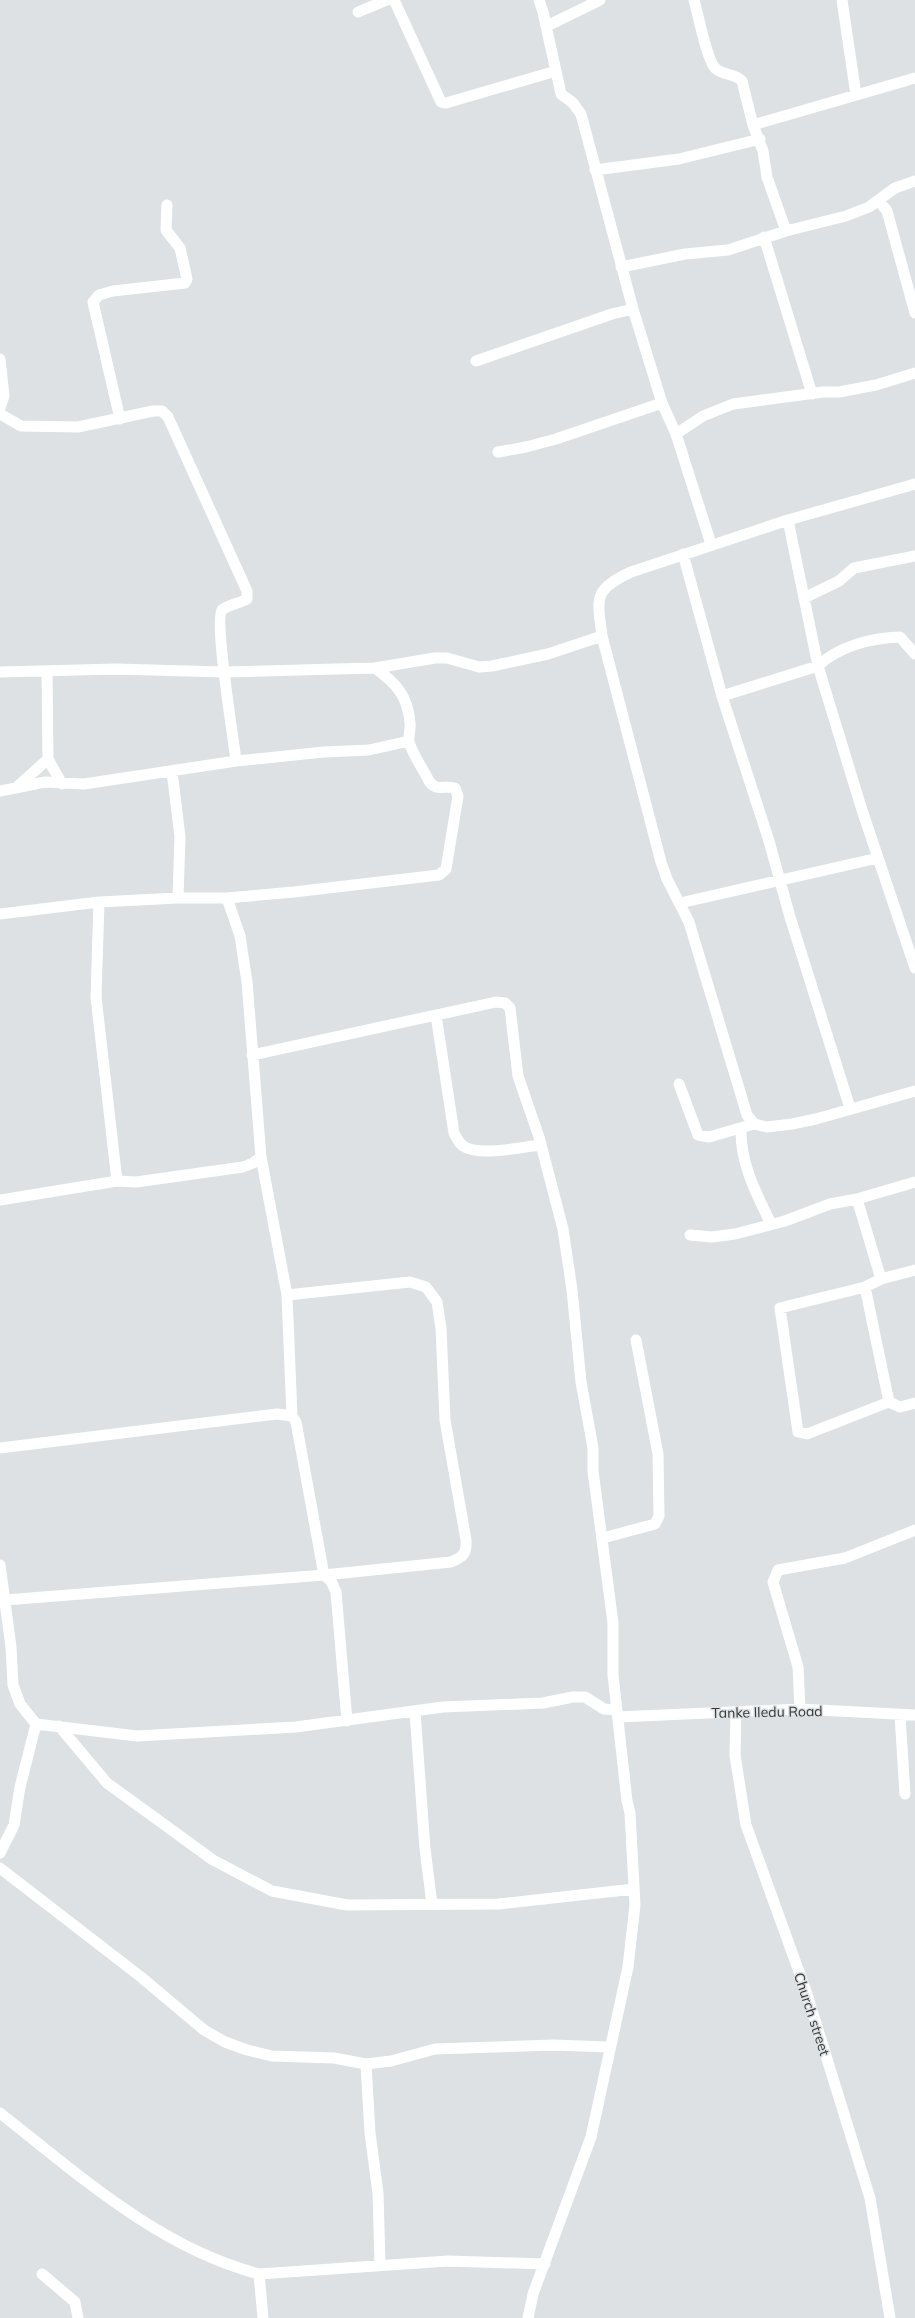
<svg xmlns="http://www.w3.org/2000/svg" width="915" height="2318" viewBox="0 0 915 2318" font-family="Mulish,sans-serif">
	<style>
		.lines { fill: none; stroke-linecap: round; stroke-linejoin: round }
		.street { stroke: #fff; stroke-width: 11 }
		.labels { text-anchor: middle; dominant-baseline: central; stroke-width: 3; stroke-linejoin: round; paint-order: stroke }
		.street-label { font-size: 14px; fill: #363839; stroke: #dde1e4 }
	</style>
	<rect width="100%" height="100%" fill="#dde1e4"/>
	<g class="lines">
		<!-- street -->
		<path class="street" d="M394,0L441,102L446,103L556,71
			M539,0L543,12L561,94L573,103L581,114L633,309L662,403L676,434L711,544
			M694,0C698,14 707,60 715,68C723,76 735,73 742,81L753,125L763,151L767,177L786,231
			M842,0L856,95
			M358,12L387,0
			M547,26L600,0
			M753,125L915,78
			M595,170L679,159L760,139
			M879,201L887,211L915,313
			M764,237L812,394
			M621,267L685,254L728,250L786,231L846,216L869,207L895,188L915,181
			M0,359L4,396L0,408
			M476,361L612,314L633,309
			M0,414L21,426L78,427L153,411H162L168,417L247,591V599C241,603 227,605 222,610C214,621 234,741 236,761
			M120,419L93,302L99,295L113,291L185,283L187,279L180,248L166,230L167,205
			M676,434L703,416L733,404L823,392H839L876,385L915,373
			M498,452L526,447L556,439L662,403
			M915,484L788,520L631,572C593,590 597,597 602,636L661,862L667,879L689,922L747,1115L754,1124L767,1127L792,1124L816,1119L915,1091
			M788,520L818,666L861,807L915,968
			M683,554L722,696L769,841L790,917L850,1108
			M804,598L839,581L854,568L915,556
			M47,671L48,759L62,784
			M0,672L116,669L224,672L336,669L375,668L435,658H447L479,667L492,666L548,654L602,636
			M722,696L818,666C839,646 871,638 900,637L915,654
			M172,771L180,837L178,898
			M18,786L48,759
			M0,791L45,782L84,784L236,761L324,752L369,750L409,741
			M99,902L96,997L117,1181
			M680,903L878,858
			M0,914L99,902L178,898H227L294,892L439,875L446,869L458,796L455,788C444,785 436,792 429,781C423,769 413,755 409,742C408,736 411,729 410,723C408,696 396,683 375,668
			M436,1015L454,1133C456,1137 459,1143 463,1146C479,1157 521,1147 541,1145
			M252,1055L496,1002L505,1003L510,1008L518,1076L539,1137L563,1229L572,1290L581,1382L593,1448V1471L613,1623V1675L627,1801L630,1813L635,1905L628,1967L591,2137L533,2294L528,2318
			M679,1084L698,1135L709,1137L754,1124
			M741,1128C740,1163 756,1193 771,1224
			M261,1157L287,1295L292,1416
			M857,1199L915,1182
			M0,1200L117,1181L136,1182L243,1167L253,1163L261,1157L247,982L240,936L227,898
			M690,1235L712,1237L735,1234L785,1221L830,1204L857,1199L881,1279L915,1270
			M881,1279L865,1287L780,1308L798,1432L807,1434L889,1402
			M865,1287L889,1402L900,1407L915,1403
			M0,1448L277,1414L292,1416L296,1422L324,1575L331,1581L336,1592L347,1721
			M603,1538L655,1524L659,1516L658,1454L636,1340
			M0,1565L11,1647L13,1685L20,1704L36,1724L137,1736L296,1727L443,1707L543,1703L573,1697H585L604,1709L617,1710
			M5,1600L324,1575L451,1562C463,1557 467,1554 466,1540L445,1420L441,1328L437,1302L426,1287L410,1282L287,1295
			M800,1709L798,1667L773,1582L778,1570L845,1558L915,1530
			M415,1712L425,1849L432,1904
			M736,1712L735,1755L746,1825L806,1991L870,2198L890,2318
			M900,1715L905,1794
			M618,1717L800,1709L915,1715
			M59,1726L107,1783L213,1860L272,1891L347,1905L499,1904L634,1889
			M0,1853L14,1825L20,1787L36,1724
			M0,1868L141,1977L204,2030L225,2042L247,2050L272,2056L334,2058L366,2064L391,2061L435,2049L553,2045L610,2047
			M366,2064L370,2133L378,2193L380,2264
			M0,2113C79,2175 159,2248 259,2274L263,2318
			M42,2274L75,2302L78,2318
			M259,2274L448,2261L545,2264"/>
	</g>
	<g class="labels">
		<!-- street labels -->
		<g class="street-label">
			<text transform="translate(767 1712) rotate(-1)">Tanke Iledu Road</text>
			<text transform="translate(812 2014) rotate(72)">Church street</text>
		</g>
	</g>
</svg>
